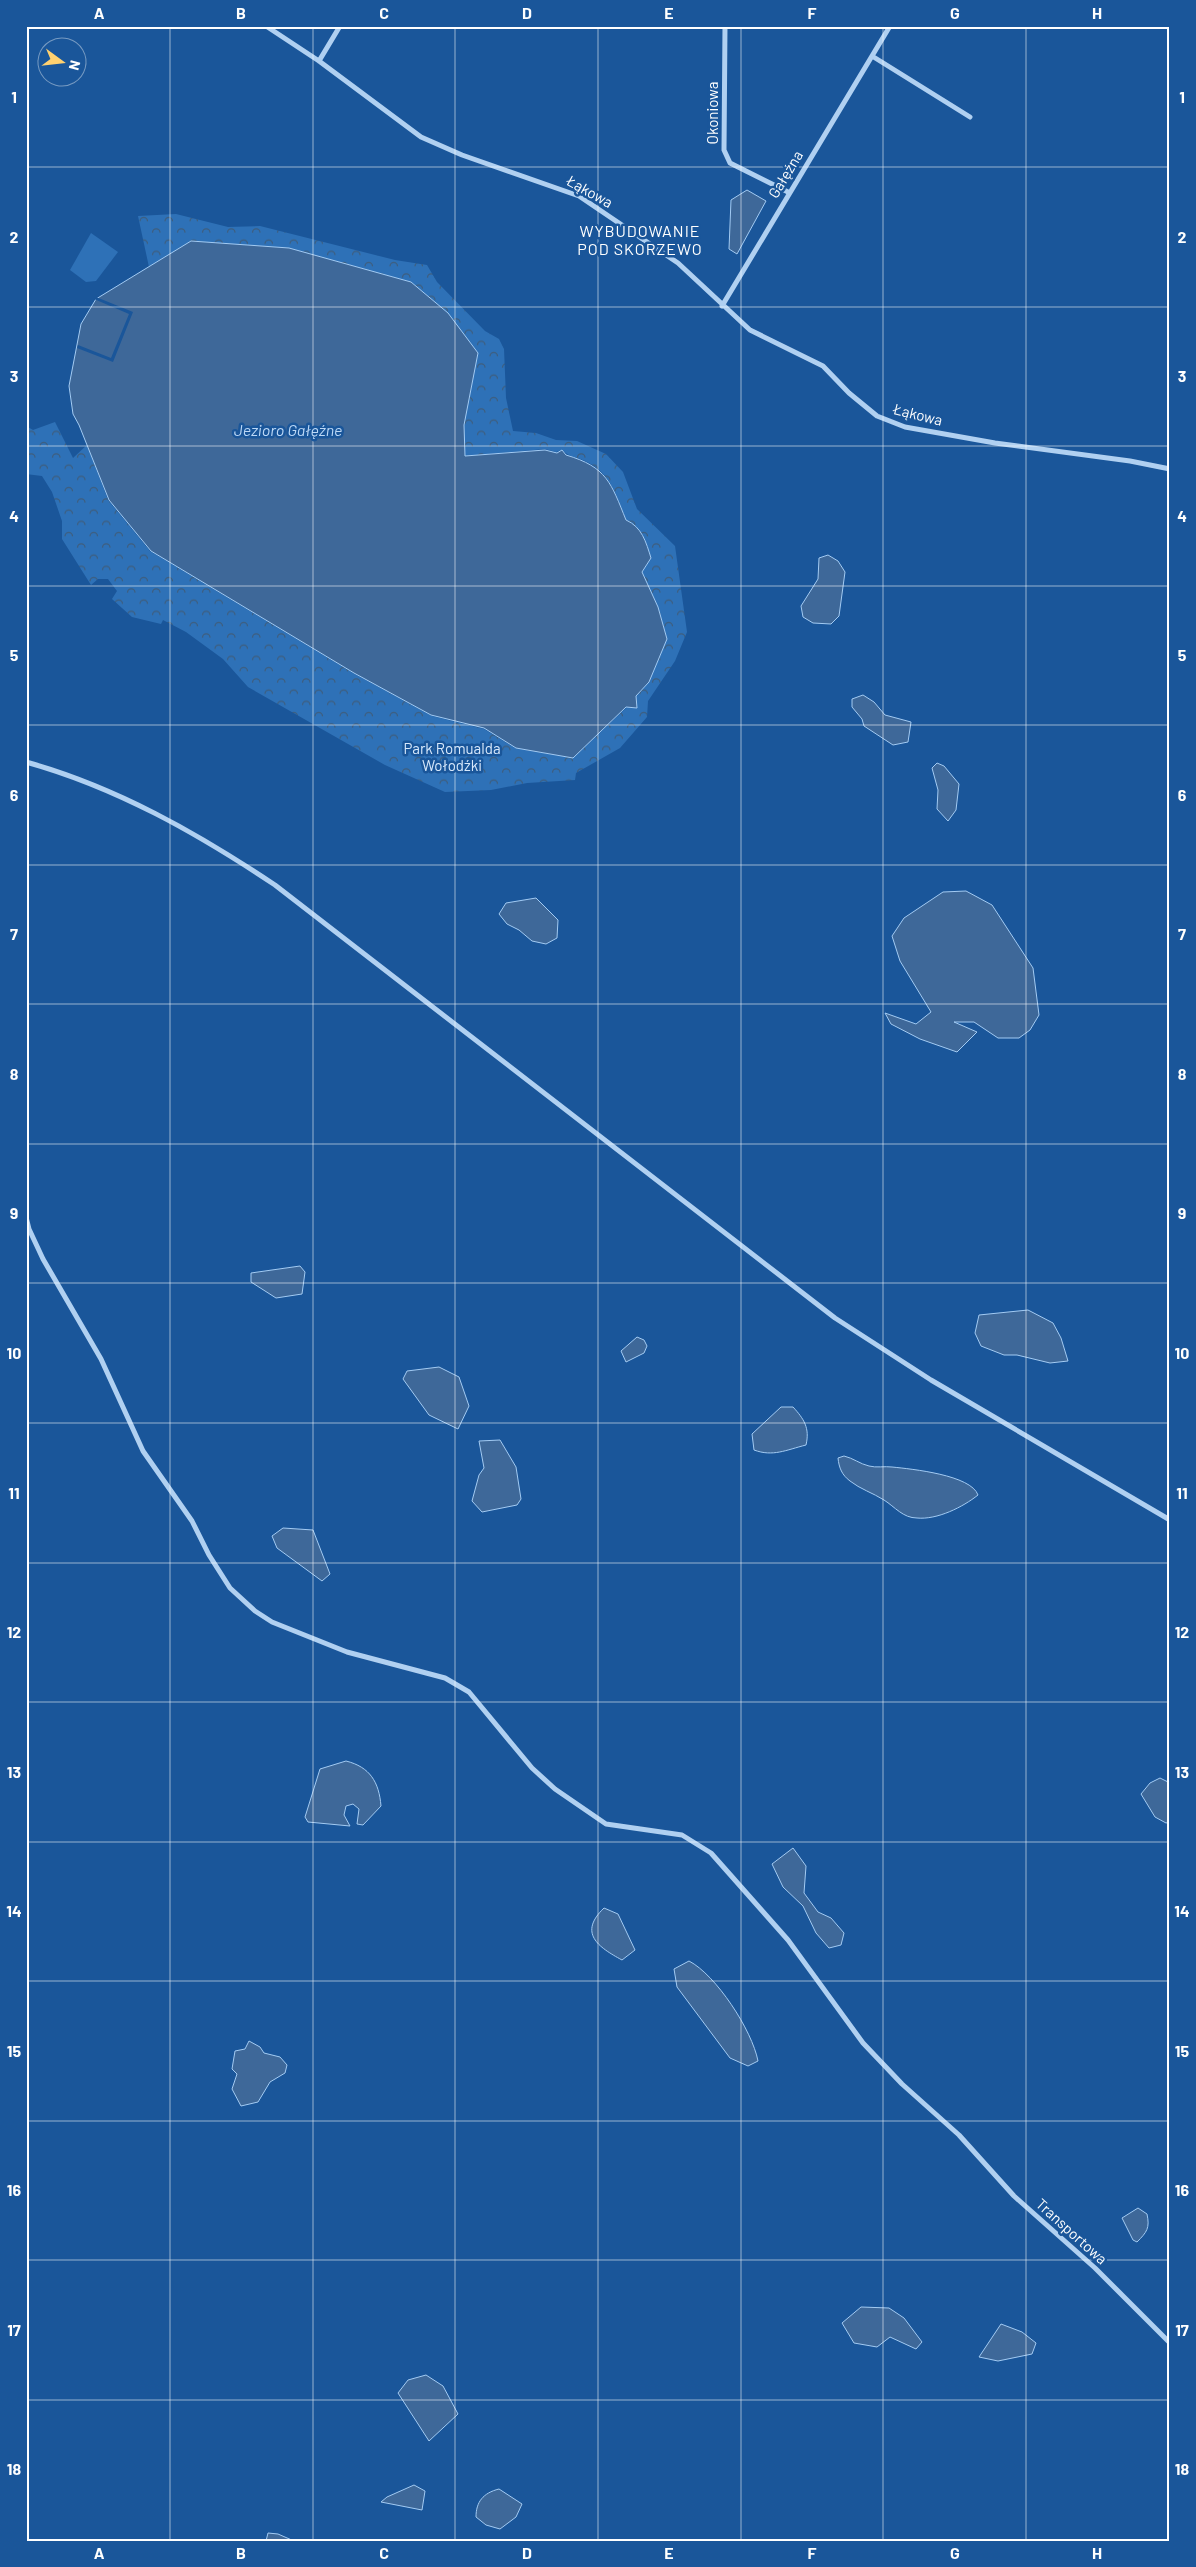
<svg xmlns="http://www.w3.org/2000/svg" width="1196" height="2567" viewBox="0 0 1196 2567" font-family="Barlow,sans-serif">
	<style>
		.forest { fill: url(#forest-crowns) }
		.park { fill: #2e71b7 }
		.water { fill: #3e6899; stroke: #a3cbf3 }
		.pier { fill: #1a569a }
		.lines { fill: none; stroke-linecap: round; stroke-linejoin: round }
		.street { stroke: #b0d0f1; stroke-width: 5 }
		.grid { fill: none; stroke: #fff; stroke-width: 1; stroke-opacity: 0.55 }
		.labels { text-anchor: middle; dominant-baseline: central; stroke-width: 5; stroke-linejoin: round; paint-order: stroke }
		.street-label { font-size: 15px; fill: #fff; stroke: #1a569a }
		.park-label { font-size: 15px; fill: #d8e9fc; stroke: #1a569a }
		.neighbourhood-label { font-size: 16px; letter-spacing: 1px; fill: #fff; stroke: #1a569a }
		.water-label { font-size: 16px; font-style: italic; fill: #bdd9f7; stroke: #1a569a }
		.neatline { fill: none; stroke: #fff; stroke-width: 2 }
		.grid-label { font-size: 16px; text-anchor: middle; font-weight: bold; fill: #fff }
	</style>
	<defs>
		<pattern id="forest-crowns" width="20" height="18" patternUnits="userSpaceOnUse" patternTransform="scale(1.25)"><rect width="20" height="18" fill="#2e71b7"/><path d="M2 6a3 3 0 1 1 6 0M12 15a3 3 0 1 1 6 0" fill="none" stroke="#3e5d7c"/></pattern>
	</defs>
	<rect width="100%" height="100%" fill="#1a569a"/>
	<!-- forest -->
	<path class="forest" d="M176,214L228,227L260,226L395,260L427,265L437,282L485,331L499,339L504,349L506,398L513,431L536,433L556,440L577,441L606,454L623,472L637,509L675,546L687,632L675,661L648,701L647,717L620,748L576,773L575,780L527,783L491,790L445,792L385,765L248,687L223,659L186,632L163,620L161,624L132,617L112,599L117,591L108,579H98L91,585L62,539V521L52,492L42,476L26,474V426L33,430L55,422L73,458L87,445L108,500L150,551L353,673L432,716L484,729L515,748L573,758L627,707L637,708L636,696L649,682L667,639L658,607L642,572L651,558C646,542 642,527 626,520C617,496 610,472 585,461C575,456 571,458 562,450L556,452L545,449L465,456L463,426L478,353L448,313L411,282L289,248L191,241L149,267L138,216Z"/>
	<!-- park -->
	<path class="park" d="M91,233L118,252L96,281L86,282L70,270Z"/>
	<!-- water -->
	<path class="water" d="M747,190L766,201L737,254L729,249L731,200Z
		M191,241L289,248L411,282L448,313L478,353L464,425L465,456L545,450L557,453L562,450L566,455C607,467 611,483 626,520C642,527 646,542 651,558L642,572L658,607L667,639L649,682L636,696L637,708L626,707L573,758L516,748L484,728L431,715L354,673L151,551L109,500L79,425L73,414L69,386L81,324L96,299Z
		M828,555L838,561L845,572L839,616L831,624L813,623L803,617L801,606L818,579L819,558Z
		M863,695L874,702L885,715L911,722L908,742L893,745L864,726L862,719L852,707V699Z
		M937,763L944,766L959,784L956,810L948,821L937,809L938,790L932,768Z
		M966,891L992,905L1033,968L1039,1015L1030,1030L1019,1038H998L974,1022H954L977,1032L957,1052L920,1039L891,1024L885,1013L916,1024L931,1012L900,961L892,936L904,918L943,892Z
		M536,898L558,920L557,938L546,944L532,941L519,930L507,924L499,914L506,903Z
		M300,1266L305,1272L302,1294L276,1298L251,1282V1273Z
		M1028,1310L1053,1323L1061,1338L1068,1361L1050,1363L1017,1355H1004L981,1346L975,1333L979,1315Z
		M637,1337L644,1340L647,1346L644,1353L626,1362L621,1351Z
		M439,1367L459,1377L469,1406L458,1429L429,1415L403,1379L407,1371Z
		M781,1407H793C804,1419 810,1428 806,1445C786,1450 773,1457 754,1450L752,1434Z
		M500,1440L516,1467L521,1499L517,1505L482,1512L472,1501L479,1475L484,1468L479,1441Z
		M844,1456C853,1458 860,1464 869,1466C876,1468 885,1466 892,1467C912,1469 971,1475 978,1495C963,1507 937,1520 917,1518C903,1518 895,1507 884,1500C873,1493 860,1489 850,1481C842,1475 839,1468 838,1458Z
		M283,1528L313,1530L330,1574L322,1581L277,1548L272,1536Z
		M346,1761C370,1767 379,1782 381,1806L363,1825L357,1824L359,1809L353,1804L346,1806L344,1815L350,1826L308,1822L305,1817L320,1769Z
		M1160,1778L1170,1783V1822L1166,1823L1155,1817L1141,1794L1150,1783Z
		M793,1848L806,1866L804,1893L818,1912L831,1918L844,1933L841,1945L829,1948L816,1933L803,1906L783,1887L772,1864Z
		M604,1908L618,1914L635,1950L622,1960C598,1947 578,1933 604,1908Z
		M689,1961C716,1975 752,2030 758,2061L748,2066L730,2058L677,1987L674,1969Z
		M249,2041L260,2047L264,2053L280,2057L287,2065L285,2073L270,2082L258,2102L241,2106L232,2089L237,2074L232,2069L235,2051L245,2049Z
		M1138,2208L1147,2214C1150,2228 1147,2232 1137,2242L1133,2240L1122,2218Z
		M861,2307L889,2308L904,2318L922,2342L916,2349L890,2337L877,2347L854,2343L842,2323Z
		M1001,2324L1022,2332L1036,2343L1032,2354L998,2361L979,2357Z
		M426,2375L443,2386L458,2414L429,2441L398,2393L408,2380Z
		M414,2485L425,2491L422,2510L381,2502L387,2497Z
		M499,2489L522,2504L516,2517L500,2529L486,2525L476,2517C476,2502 483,2493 499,2489Z
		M268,2533L278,2534L294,2541H266Z"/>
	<!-- pier -->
	<path class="pier" d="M96,297L133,312L113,362L77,348L78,345L111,358L129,314L94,299Z"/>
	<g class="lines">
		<!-- street -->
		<path class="street" d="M266,26L319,61L421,137L462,155L579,196L678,263L750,330L823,366L849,393L877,416L905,427L995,443L1130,461L1170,469
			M725,26L724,150L730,163L788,192
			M872,56L970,117
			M319,61L340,26
			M722,306L890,26
			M26,762C116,787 197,833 275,885L835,1318L931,1380L1170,1520
			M26,1217L29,1229L43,1259L101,1359L143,1451L192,1521L209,1555L230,1588L255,1611L272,1622L347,1652L445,1678L469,1692L532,1768L555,1789L606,1824L682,1835L711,1853L788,1940L863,2043L902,2084L959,2135L1014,2196L1095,2268L1170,2343"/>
	</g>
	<!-- grid -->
	<path class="grid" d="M170,26V2541M313,26V2541M455,26V2541M598,26V2541M741,26V2541M883,26V2541M1026,26V2541M26,167H1170M26,307H1170M26,446H1170M26,586H1170M26,725H1170M26,865H1170M26,1004H1170M26,1144H1170M26,1283H1170M26,1423H1170M26,1563H1170M26,1702H1170M26,1842H1170M26,1981H1170M26,2121H1170M26,2260H1170M26,2400H1170"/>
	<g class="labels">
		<!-- street labels -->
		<g class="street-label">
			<text transform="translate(712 113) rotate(-90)">Okoniowa</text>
			<text transform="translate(785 174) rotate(-59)">Gałęźna</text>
			<text transform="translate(590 191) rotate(29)">Łąkowa</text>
			<text transform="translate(918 414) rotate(14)">Łąkowa</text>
			<text transform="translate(1072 2231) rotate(42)">Transportowa</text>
		</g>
		<!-- park labels -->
		<g class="park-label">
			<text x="452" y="748">Park Romualda<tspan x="452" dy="17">Wołodźki</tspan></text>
		</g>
		<!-- neighbourhood labels -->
		<g class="neighbourhood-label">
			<text x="640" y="230">WYBUDOWANIE<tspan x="640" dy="18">POD SKORZEWO</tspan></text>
		</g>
		<!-- water labels -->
		<g class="water-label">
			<text x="288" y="429">Jezioro Gałęźne</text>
		</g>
	</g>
	<!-- border -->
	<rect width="1196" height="2567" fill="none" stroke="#1a569a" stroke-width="55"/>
	<!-- north arrow -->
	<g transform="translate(62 62) rotate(105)"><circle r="24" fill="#1a569a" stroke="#769ac2"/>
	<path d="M0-4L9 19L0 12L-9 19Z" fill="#ffd170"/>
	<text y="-8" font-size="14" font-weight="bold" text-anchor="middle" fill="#ffffff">N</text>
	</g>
	<rect x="28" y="28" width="1140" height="2512" class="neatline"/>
	<g class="grid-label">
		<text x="99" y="19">A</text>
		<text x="241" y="19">B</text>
		<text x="384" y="19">C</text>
		<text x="527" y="19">D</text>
		<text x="669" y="19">E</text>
		<text x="812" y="19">F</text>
		<text x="955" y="19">G</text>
		<text x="1097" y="19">H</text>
		<text x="14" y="103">1</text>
		<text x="1182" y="103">1</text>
		<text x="14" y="243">2</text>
		<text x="1182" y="243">2</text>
		<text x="14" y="382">3</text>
		<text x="1182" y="382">3</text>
		<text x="14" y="522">4</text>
		<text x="1182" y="522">4</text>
		<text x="14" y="661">5</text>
		<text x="1182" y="661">5</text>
		<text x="14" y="801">6</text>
		<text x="1182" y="801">6</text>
		<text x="14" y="940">7</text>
		<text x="1182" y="940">7</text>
		<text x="14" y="1080">8</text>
		<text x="1182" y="1080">8</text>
		<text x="14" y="1219">9</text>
		<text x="1182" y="1219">9</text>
		<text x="14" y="1359">10</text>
		<text x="1182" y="1359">10</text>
		<text x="14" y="1499">11</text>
		<text x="1182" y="1499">11</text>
		<text x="14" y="1638">12</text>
		<text x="1182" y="1638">12</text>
		<text x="14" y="1778">13</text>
		<text x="1182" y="1778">13</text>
		<text x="14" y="1917">14</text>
		<text x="1182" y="1917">14</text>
		<text x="14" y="2057">15</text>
		<text x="1182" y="2057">15</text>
		<text x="14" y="2196">16</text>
		<text x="1182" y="2196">16</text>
		<text x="14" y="2336">17</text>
		<text x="1182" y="2336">17</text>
		<text x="14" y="2475">18</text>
		<text x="1182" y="2475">18</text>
		<text x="99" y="2559">A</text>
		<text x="241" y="2559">B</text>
		<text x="384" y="2559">C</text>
		<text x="527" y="2559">D</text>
		<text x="669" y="2559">E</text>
		<text x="812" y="2559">F</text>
		<text x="955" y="2559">G</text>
		<text x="1097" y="2559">H</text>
	</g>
</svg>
